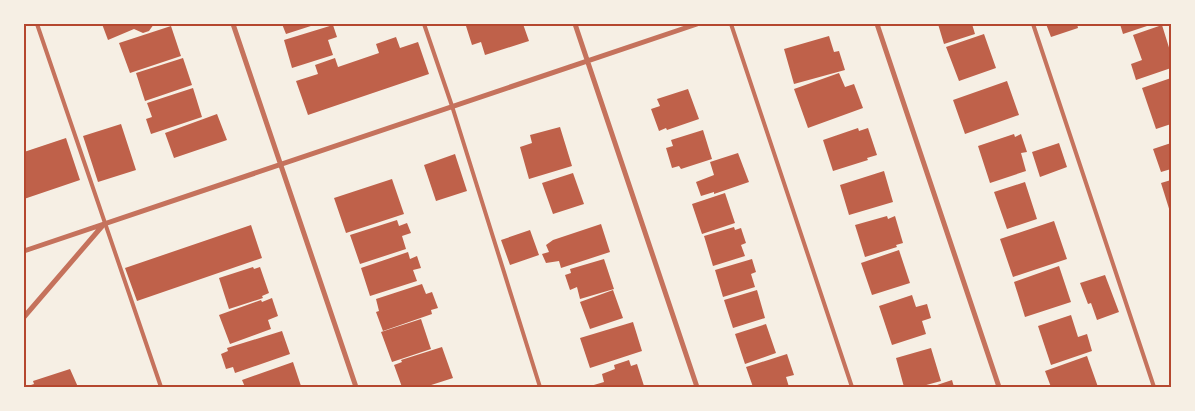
<svg xmlns="http://www.w3.org/2000/svg" width="1195" height="411" viewBox="0 0 1195 411" font-family="'Sofia Sans Condensed',sans-serif">
	<style>
		.building { fill: #bf614a }
		.lines { fill: none; stroke-linecap: round; stroke-linejoin: round }
		.service { stroke: #c5725c; stroke-width: 4 }
		.minor { stroke: #c5725c; stroke-width: 5 }
		.neatline { fill: none; stroke: #b5482f; stroke-width: 2 }
	</style>
	<rect width="100%" height="100%" fill="#f6efe4"/>
	<!-- building -->
	<path class="building" d="M102,24H154L149,31L143,33L134,29L108,40Z
		M282,24H317L286,34Z
		M475,24H523L529,41L485,55L481,42L472,45L466,26Z
		M938,24H972L975,34L944,44Z
		M1046,24H1077L1078,28L1051,37Z
		M1120,24H1153L1123,34Z
		M333,25L337,37L328,40L333,55L292,68L284,40Z
		M1162,25L1171,54V68L1136,80L1131,64L1142,60L1133,35Z
		M171,26L181,56L130,73L119,43Z
		M984,34L996,68L959,81L946,47Z
		M829,36L834,52L839,51L845,70L794,84L784,49Z
		M396,37L400,48L418,42L429,74L308,115L296,81L318,74L315,65L335,58L338,67L379,53L376,44Z
		M183,58L192,85L145,101L136,73Z
		M839,73L845,87L854,84L863,108L808,128L794,89Z
		M1171,78V124L1156,129L1142,88Z
		M1007,81L1019,115L965,134L953,100Z
		M193,88L202,117L151,134L146,119L152,117L147,103Z
		M688,89L699,119L667,130L666,128L659,131L651,109L660,106L657,99Z
		M217,114L227,140L174,158L165,133Z
		M121,124L136,170L98,182L83,136Z
		M560,127L572,166L529,179L520,147L532,143L530,135Z
		M858,128L859,131L868,128L877,155L867,158L868,160L833,171L823,140Z
		M703,130L712,159L681,169L679,166L672,168L666,148L673,146L671,140Z
		M1014,134L1015,137L1021,134L1027,152L1021,153L1026,171L990,183L978,146Z
		M66,138L80,180L24,199V152Z
		M1059,143L1067,167L1040,177L1032,152Z
		M1171,143V169L1161,172L1153,149Z
		M738,153L749,182L714,194V192L701,196L696,182L714,175L710,162Z
		M455,154L467,191L436,201L424,165Z
		M884,171L893,202L849,215L840,185Z
		M573,173L584,204L553,214L542,183Z
		M392,179L404,214L346,233L334,198Z
		M1171,180V215L1161,183Z
		M1025,182L1037,219L1007,229L994,192Z
		M725,193L735,223L702,234L692,204Z
		M887,216L888,219L895,216L903,243L896,245L897,247L865,257L855,225Z
		M397,220L399,226L407,223L411,233L402,236L406,249L360,264L350,235Z
		M1054,221L1067,259L1013,277L1000,239Z
		M601,224L610,252L561,268L559,261L546,263L542,254L549,252L546,245L553,240Z
		M251,225L262,258L137,301L125,268Z
		M734,227L735,230L741,228L746,243L741,245L745,256L713,266L704,236Z
		M530,230L539,255L510,265L501,240Z
		M899,250L910,283L872,295L861,263Z
		M408,252L410,259L417,256L421,268L413,270L417,281L370,296L361,268Z
		M604,259L614,289L580,299L577,287L570,290L565,275L571,273L570,269Z
		M752,259L756,272L751,274L755,287L723,297L715,270Z
		M1059,266L1071,302L1025,317L1014,282Z
		M253,267L254,269L260,267L269,293L262,296L263,298L229,309L219,278Z
		M1105,275L1119,312L1097,320L1091,303L1088,304L1080,283Z
		M422,284L426,294L432,292L438,308L431,310L432,314L383,331L376,312L379,311L376,299Z
		M613,290L623,318L590,329L580,302Z
		M757,290L765,318L733,328L724,300Z
		M912,295L916,307L927,304L931,318L922,321L926,334L892,345L879,306Z
		M272,298L278,316L268,320L271,329L230,344L219,315L261,300L262,302Z
		M1071,315L1078,337L1087,334L1092,351L1051,365L1038,326Z
		M421,319L431,349L392,362L381,332Z
		M633,322L642,351L590,368L580,338Z
		M766,324L776,353L745,364L735,334Z
		M282,331L290,354L235,373L233,367L226,369L221,354L228,351L227,348Z
		M442,347L453,378L425,387H402L394,365L402,362L401,360Z
		M931,348L941,381L919,387H904L896,358Z
		M787,354L794,375L786,377L789,387H753L746,367Z
		M1087,356L1098,387H1051L1045,371Z
		M629,360L631,366L637,364L644,386L587,387L604,382L602,374L615,369L614,365Z
		M293,362L301,386L245,387L242,380Z
		M70,369L78,387H32L31,385L34,384L33,381Z
		M952,380L954,387H931Z"/>
	<g class="lines">
		<!-- service -->
		<path class="service" d="M37,24L161,387
			M424,24L452,106L540,387
			M731,24L852,387
			M1033,24L1154,387"/>
		<!-- minor -->
		<path class="minor" d="M233,24L356,387
			M575,24L697,387
			M877,24L999,387
			M24,251L697,24
			M24,317L104,224"/>
	</g>
	<!-- border -->
	<rect width="1195" height="411" fill="none" stroke="#f6efe4" stroke-width="50"/>
	<rect x="25" y="25" width="1145" height="361" class="neatline"/>
</svg>
